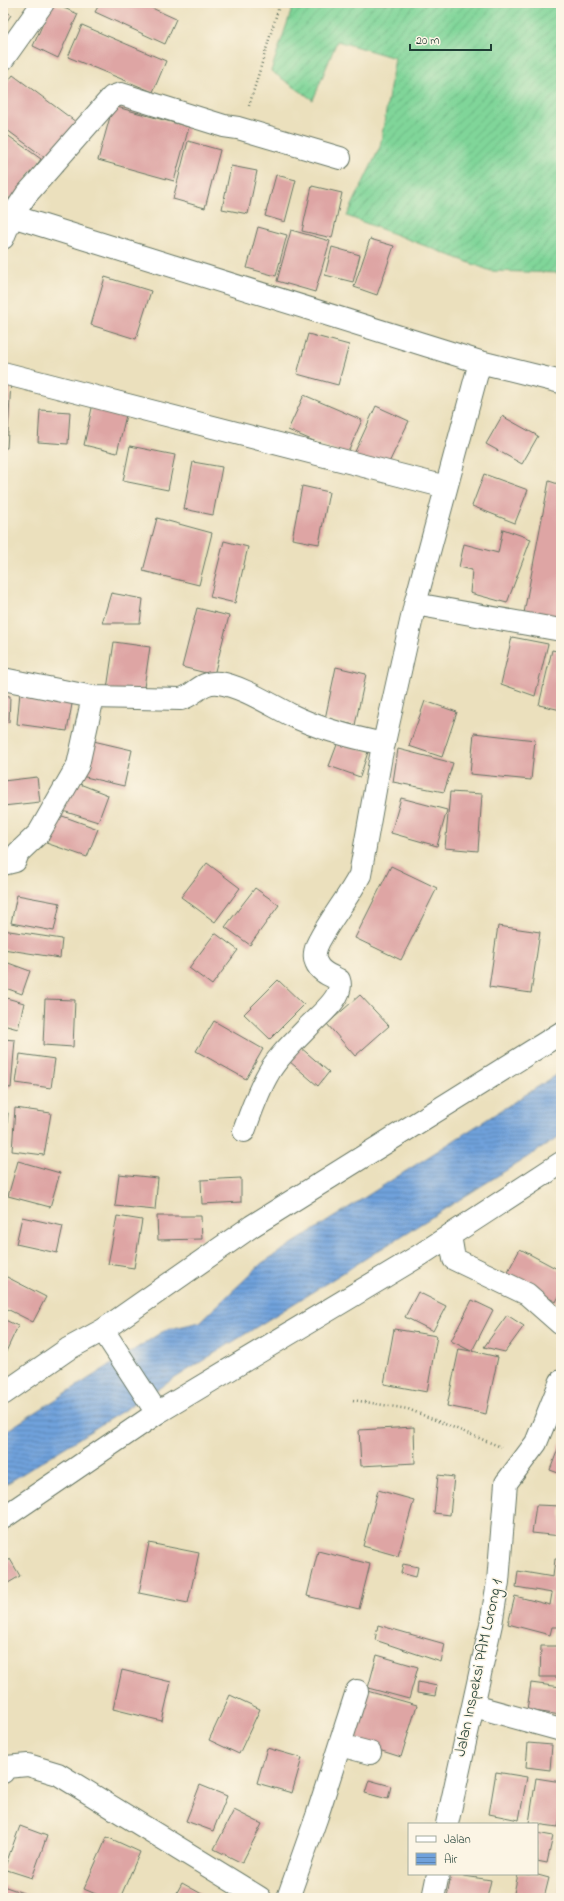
<svg xmlns="http://www.w3.org/2000/svg" width="564" height="1901" viewBox="0 0 564 1901" font-family="'Indie Flower',sans-serif">
	<style>
		.garden { fill: url(#garden-furrows); stroke: #508966 }
		.water { fill: url(#water-rules); stroke: #486f88 }
		.building { fill: #dea5a4 }
		.lines { fill: none; stroke-linecap: round; stroke-linejoin: round }
		.street-casing { stroke: #667664; stroke-width: 24 }
		.path { stroke: #667664; stroke-width: 2.5; stroke-dasharray: 1 3; stroke-linecap: butt }
		.street { stroke: #fff; stroke-width: 22 }
		.labels { text-anchor: middle; dominant-baseline: central; stroke-width: 3; stroke-linejoin: round; paint-order: stroke }
		.street-label { font-size: 16px; fill: #1f3d34; stroke: #fcf5e5 }
	</style>
	<defs>
		<pattern id="garden-furrows" width="10" height="10" patternUnits="userSpaceOnUse"><rect width="10" height="10" fill="#80d599"/><path d="M-1 1l2-2M0 10L10 0M9 11l2-2" fill="none" stroke="#68ae7e"/></pattern>
		<pattern id="water-rules" width="6" height="5" patternUnits="userSpaceOnUse"><rect width="6" height="5" fill="#70a1db"/><path d="M0 2.5h6" fill="none" stroke="#5b84b2"/></pattern>
	</defs>
	<rect width="100%" height="100%" fill="#fcf5e5"/>
	<filter id="ink" filterUnits="userSpaceOnUse"><feTurbulence type="fractalNoise" baseFrequency=".025" numOctaves="2"/><feDisplacementMap in="SourceGraphic" scale="8" xChannelSelector="R" yChannelSelector="G"/><feConvolveMatrix kernelMatrix="1 2 1 2 8 2 1 2 1" color-interpolation-filters="sRGB"/></filter>
	<filter id="wash" filterUnits="userSpaceOnUse"><feTurbulence type="fractalNoise" baseFrequency=".012" numOctaves="4" result="noise"/><feDisplacementMap in="SourceGraphic" scale="16" xChannelSelector="R" yChannelSelector="G"/><feGaussianBlur stdDeviation="0.9" result="paint"/><feColorMatrix in="noise" values="0 0 0 0 0 0 0 0 0 0 0 0 0 0 0 0 0 1.4 0 .05"/><feComposite in="paint" operator="in"/></filter>
	<g filter="url(#wash)">
		<rect width="100%" height="100%" fill="#ebe0bd"/>
		<!-- garden -->
		<path class="garden" d="M294,3H561V273L491,271L347,216L380,147L395,58L337,41L313,100L271,71Z"/>
		<!-- water -->
		<path class="water" d="M561,1072V1136L3,1486V1433L165,1330L200,1322L262,1263Z"/>
		<g id="blocks">
			<!-- building -->
			<path class="building" d="M52,3L78,14L58,58L33,46Z
				M100,3H141L176,19L165,44L95,12Z
				M3,8L11,15L3,27Z
				M82,25L166,61L153,92L68,57Z
				M13,75L80,125L52,163L3,127V88Z
				M113,106L189,127L174,181L98,160Z
				M3,132L41,159L12,200L3,194Z
				M188,141L220,150L205,208L173,199Z
				M231,166L257,171L248,214L222,209Z
				M276,175L296,180L285,222L265,216Z
				M312,186L342,193L332,238L302,231Z
				M258,227L287,235L276,276L247,268Z
				M291,230L330,241L315,292L277,281Z
				M370,239L394,246L377,295L354,287Z
				M332,247L360,255L353,282L325,275Z
				M105,277L151,291L136,339L91,325Z
				M308,334L349,345L338,385L297,374Z
				M3,381L11,382L7,448H3Z
				M304,395L362,420L347,455L288,430Z
				M93,403L127,411L117,453L84,445Z
				M376,406L409,421L385,471L353,456Z
				M40,410L70,412L68,444L38,442Z
				M502,416L538,436L522,464L486,444Z
				M130,446L175,455L168,490L123,481Z
				M193,462L222,467L213,515L184,509Z
				M484,474L528,490L515,523L472,506Z
				M549,481L561,485V619L524,613Z
				M302,486L329,492L319,544L292,539Z
				M157,518L212,533L199,585L143,571Z
				M503,529L531,539L507,603L470,593L472,570L459,567L464,544L498,553Z
				M224,541L248,547L235,603L210,597Z
				M111,593L143,599L140,623H102Z
				M197,608L229,616L214,675L182,667Z
				M512,637L548,644L535,696L501,684Z
				M114,642L150,647L143,694L107,689Z
				M552,650L561,652V710L539,705Z
				M336,667L366,674L355,725L325,719Z
				M20,692L73,699L67,731L17,724Z
				M3,695L10,696L9,722L3,721Z
				M425,701L457,712L442,757L409,746Z
				M474,733L535,740L531,780L470,774Z
				M89,740L132,750L124,786L81,776Z
				M338,742L368,752L360,777L329,766Z
				M398,749L453,763L444,792L393,782Z
				M37,777L40,802L3,806V781Z
				M72,781L108,795L98,822L63,811Z
				M450,792L482,794L478,851L445,848Z
				M401,798L447,810L437,846L391,833Z
				M57,814L98,829L87,857L46,843Z
				M207,863L240,888L215,922L181,897Z
				M391,866L437,888L401,960L355,938Z
				M255,888L279,905L250,945L225,927Z
				M17,895L60,903L54,931L11,923Z
				M498,926L540,932L531,993L489,987Z
				M3,930L62,939L60,958L3,949Z
				M215,933L238,950L212,985L189,968Z
				M3,961L30,971L22,994L3,987Z
				M278,980L304,1005L270,1039L244,1014Z
				M360,995L389,1026L355,1056L327,1024Z
				M3,997L24,1003L18,1029L3,1025Z
				M45,999L75,1000L73,1047L43,1045Z
				M214,1021L263,1049L246,1079L196,1051Z
				M3,1039L15,1040L11,1088L3,1087Z
				M300,1047L329,1072L318,1086L289,1061Z
				M20,1054L55,1059L51,1088L16,1083Z
				M15,1108L51,1113L44,1155L12,1151Z
				M3,1112L8,1113L4,1155H3Z
				M18,1161L60,1173L50,1207L8,1196Z
				M119,1174L158,1178L155,1210L115,1206Z
				M241,1178V1202L202,1204L201,1180Z
				M117,1216L142,1220L134,1268L108,1264Z
				M157,1216H201L202,1239L158,1240Z
				M22,1217L63,1226L57,1253L16,1244Z
				M520,1249L561,1271V1292L556,1302L506,1275Z
				M3,1275L46,1297L33,1322L3,1307Z
				M418,1292L446,1306L433,1331L405,1317Z
				M472,1300L493,1310L472,1351L498,1357L486,1414L447,1406L459,1349L471,1351L451,1341Z
				M507,1315L524,1326L505,1352L484,1347Z
				M3,1319L18,1326L3,1358Z
				M394,1329L437,1336L427,1392L384,1384Z
				M414,1427L415,1463L361,1466L359,1430Z
				M561,1441V1474L550,1470Z
				M438,1475L454,1477L450,1515L434,1513Z
				M378,1490L414,1500L398,1556L363,1546Z
				M536,1505L561,1506V1536L532,1533Z
				M149,1543L199,1553L188,1603L139,1593Z
				M318,1551L370,1564L359,1609L307,1596Z
				M10,1559L20,1576L3,1586V1563Z
				M555,1559H561V1627H552L550,1635L508,1624L515,1596L550,1605L552,1593L516,1587L518,1571L553,1577Z
				M403,1564L418,1567L416,1577L401,1573Z
				M378,1625L445,1644L441,1662L375,1640Z
				M541,1646H561V1677H540Z
				M377,1655L418,1667L409,1699L368,1688Z
				M122,1670L171,1682L162,1721L113,1709Z
				M418,1682L437,1686L435,1696L417,1693Z
				M531,1683L561,1687V1715L527,1710Z
				M360,1689L417,1705L401,1757L344,1739Z
				M230,1695L260,1709L239,1754L209,1740Z
				M528,1743L552,1745L550,1770L526,1767Z
				M267,1748L302,1758L292,1793L257,1783Z
				M496,1772L527,1777L519,1820L489,1814Z
				M536,1778L561,1782V1811L558,1827L529,1823Z
				M369,1780L391,1786L388,1799L365,1793Z
				M200,1785L227,1796L213,1831L186,1821Z
				M234,1810L262,1824L242,1863L214,1849Z
				M20,1826L47,1836L32,1878L4,1869Z
				M537,1833L553,1836L547,1863L537,1861Z
				M107,1837L140,1852L120,1898H105L84,1889Z
				M451,1874L491,1880L487,1898H447Z
				M518,1874H534L549,1878L544,1898H513Z
				M560,1882L561,1898H558Z
				M182,1883L209,1898H174Z
				M3,1886L29,1895L28,1898H3Z"/>
		</g>
	</g>
	<g filter="url(#ink)">
		<use href="#blocks" fill-opacity="0" stroke="#667664" stroke-width="1"/>
		<g class="lines">
			<!-- street casing -->
			<g class="street-casing">
				<path id="street" d="M3,59L43,3
					M3,211L12,216L480,362L561,382
					M3,238L12,216L26,195L112,97L121,94L224,126L238,128L340,158
					M3,373L446,487
					M415,604L561,630
					M3,679L93,697L181,699C196,695 200,681 219,683C241,686 271,705 291,715C317,728 355,738 384,744
					M3,864L15,861L18,853L39,833L78,765L93,697
					M244,1131C251,1112 258,1091 268,1074C277,1057 295,1041 308,1027C318,1016 345,997 339,980C329,975 320,972 316,962C313,956 316,946 319,941C331,918 348,898 360,875L381,756L415,604L480,362
					M450,1235L454,1259L527,1294L561,1324
					M103,1330L157,1413
					M3,1394L68,1349L103,1330L252,1226L561,1033
					M3,1518L157,1413L417,1257L561,1163
					M474,1706L561,1730
					M340,1745L370,1753
					M3,1772L6,1767L28,1765L58,1774L260,1898
					M447,1824L491,1624L498,1582L506,1483L536,1443L561,1381
					M288,1898L317,1816L357,1691
					M433,1898L438,1874"/>
			</g>
			<!-- path -->
			<path class="path" d="M249,106L280,3
				M353,1400L408,1409L501,1447"/>
			<!-- street -->
			<use href="#street" class="street"/>
		</g>
	</g>
	<g class="labels">
		<!-- street labels -->
		<g class="street-label">
			<text transform="translate(479 1668) rotate(-78)">Jalan Inspeksi PAM Lorong 1</text>
		</g>
	</g>
	<!-- margin -->
	<rect width="564" height="1901" fill="none" stroke="#fcf5e5" stroke-width="16"/>
	<!-- legend -->
	<rect x="408" y="1823" width="130" height="52" fill="#fcf5e5" stroke="#a4ab9e"/>
	<rect x="416" y="1836" width="20" height="6" fill="#ffffff" stroke="#a4ab9e"/>
	<text x="444" y="1843" font-size="12" fill="#1f3d34">Jalan</text>
	<rect x="416" y="1853" width="20" height="12" fill="url(#water-rules)" stroke="#a4ab9e"/>
	<text x="444" y="1863" font-size="12" fill="#1f3d34">Air</text>
	<!-- scale -->
	<path d="M410 44v6h81v-6" fill="none" stroke="#1f3d34" stroke-width="2"/>
	<text x="416" y="44" font-size="12" fill="#1f3d34" stroke="#fcf5e5" stroke-width="3" paint-order="stroke">20 m</text>
</svg>
